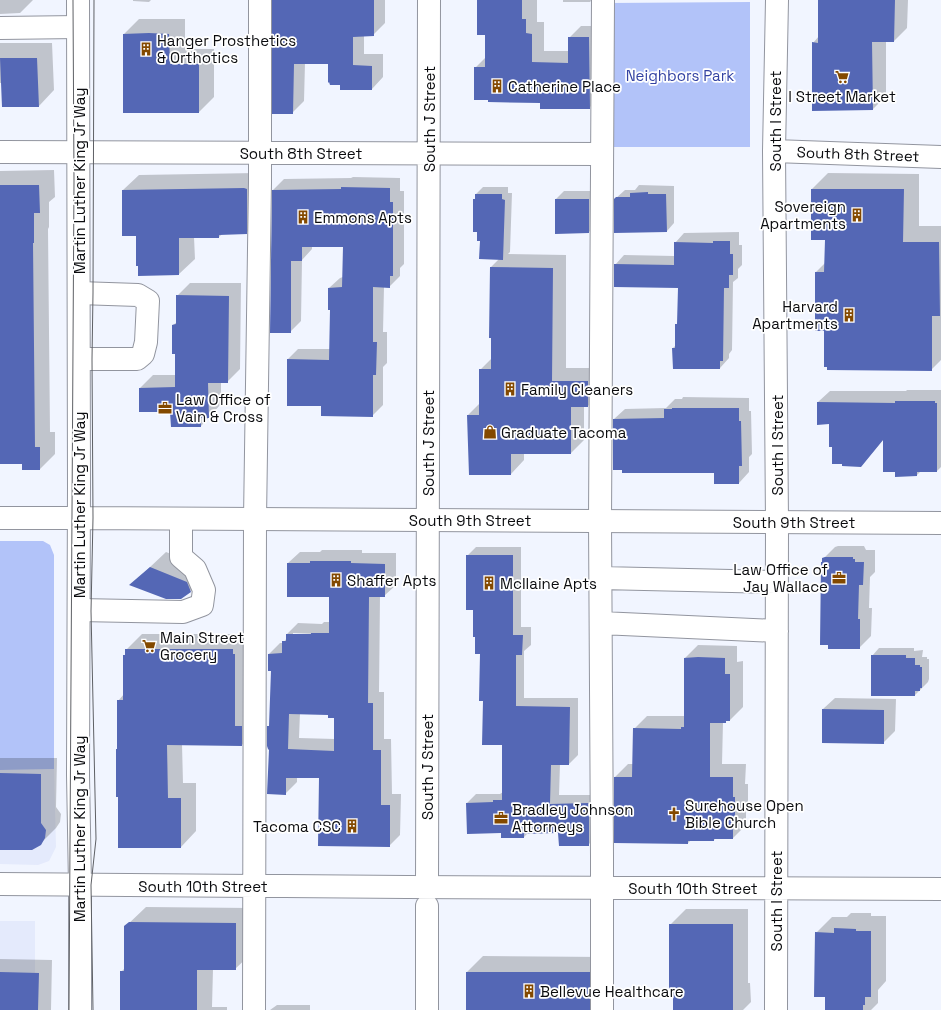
<svg xmlns="http://www.w3.org/2000/svg" width="941" height="1010" viewBox="0 0 941 1010" font-family="'Space Grotesk',sans-serif">
	<style>
		.built { fill: #e4eafc }
		.green { fill: #b2c3f9 }
		.shadow { fill: #0003; fill-rule: evenodd }
		.building { fill: #5467b5; fill-rule: evenodd }
		.lines { fill: none; stroke-linecap: round; stroke-linejoin: round }
		.minor-casing { stroke: #92959f; stroke-width: 24 }
		.major-casing { stroke: #92959f; stroke-width: 24 }
		.minor { stroke: #fff; stroke-width: 22 }
		.major { stroke: #fff; stroke-width: 22 }
		.tram { stroke: #5e6065; stroke-width: 1 }
		.labels { text-anchor: middle; dominant-baseline: central; stroke-width: 3.5; stroke-linejoin: round; paint-order: stroke }
		.poi-label { font-size: 15px; fill: #0a0b0e; stroke: #fff; text-anchor: start }
		.park-label { font-size: 15px; fill: #3342a2; stroke: #fff }
		.street-label { font-size: 15px; fill: #0a0b0e; stroke: #fff }
	</style>
	<rect width="100%" height="100%" fill="#f1f5ff"/>
	<!-- built -->
	<path class="built" d="M54,769L56,847L49,861L38,865L0,864V770Z
		M0,921H35V1010H0Z"/>
	<!-- green -->
	<path class="green" d="M750,2V147H610L609,3Z
		M0,541H43L50,545L54,555V769L0,770Z"/>
	<!-- shadow -->
	<path class="shadow" d="M0,0H33L20,13L0,14Z
		M133,0H151L149,2L133,1Z
		M274,0H385V23L373,35H364V54H383V77L372,89L341,84L329,63H305L304,101L292,113Z
		M478,0H537V22H544V51H569V38L581,26H601V96L589,108L541,102L475,68L486,57V34Z
		M563,0H592L590,2H563Z
		M819,0H908L907,28L894,41H886V96L872,110L813,43L819,36Z
		M139,19H185V49H214V97L199,112L124,34Z
		M0,43H52L54,90L39,106L3,83H0Z
		M54,170L55,197L49,202V227L48,229L50,432H55V454L40,469L23,463H0V171Z
		M260,173L262,218L246,233L222,234L219,237H194L195,259L179,274L139,275L137,235L123,190L139,175Z
		M828,173L919,174V226H941V360L931,370L825,330H816V272L825,263L826,239L812,189Z
		M353,177L400,178V191H404V264L400,268V276L389,287H384L383,332H387V363L383,367V405L372,416L322,405L288,359L298,349H330L331,309L329,288L340,278L343,277L344,246H312V249L302,260L301,321L290,332H271L273,190L284,179L351,178Z
		M639,185L674,186V223L667,231L615,199L625,190H635Z
		M483,187H508V193H512L510,252L508,254L566,255V368H602L601,393L588,406H584V440L571,453H524V460L511,474L468,415L480,403V370L492,358L490,268L499,259L481,240L474,200L476,197V194Z
		M564,191H597V224L589,232L556,199Z
		M739,232V245H742V265L738,269V278L733,282L732,350L729,354V358L720,368L673,348L676,345V325L678,322L679,287L615,265L624,255L675,256V243L684,233Z
		M190,283H241L240,369L227,382H221V404L201,426L171,411L140,388L153,375H176V353L173,325L177,322V296Z
		M907,390H941V467L937,471H921L917,475L896,471L884,439L861,466L833,446L830,423L818,402L830,391H906Z
		M683,397L749,398V411H751L752,454L749,457V472L739,483L715,472L614,419L625,409L666,408L675,399H682Z
		M838,546H864L866,550H875V572L870,577L869,608H872L871,636L859,648L822,562L823,559L835,547Z
		M476,547H521V627H531V645L524,651V698H578V755L569,764H560L559,795H598L597,836L588,845L559,832L528,833L524,837L502,832L467,803L476,794H500L503,792V744L484,700L481,653L467,556Z
		M322,550H362V553H396V585L384,596H380L379,692H384V739H391L392,794H401L400,835L389,846L320,777H297V782L285,794L270,749L268,727L270,725L272,670L269,654L280,643H283L287,638V634L298,623L322,624L324,622H330V596L288,563L300,552H320ZM293,633L316,634V636L293,635ZM300,713L329,714L335,717V739L299,738Z
		M166,552L202,566L206,575L190,591L131,585Z
		M142,634H248L257,729L242,745L182,744L183,783H196V831L181,847L118,748V701L124,694V656L126,653V650Z
		M698,645L737,646V662L743,661V707L730,720L723,722L722,764H746L745,784H748V807L746,809V825L733,838H716L714,840H691L688,843L615,777L628,764H633L634,729L647,716H685V658Z
		M879,648H914V651L923,650L922,657H927V659H929V679L928,682L915,695L872,656Z
		M835,698L896,699L895,731L883,743L823,709Z
		M0,758H57L56,807L61,814L60,822L56,828L40,844L0,849Z
		M146,907L251,908V954L235,969H213L212,1007H227V1010H121V972L125,968V927Z
		M686,909H748V983H750L751,1002L743,1010H674L670,925Z
		M851,913H871V916H886V981L878,990V1003L871,1010H826V996L816,933L832,917H847Z
		M483,956L605,957L607,1010H467V972Z
		M0,959L52,960L51,1010H0Z
		M277,1005H310V1010H270Z"/>
	<!-- building -->
	<path class="building" d="M272,0H374V36L353,37V65L372,66V90H340V85H330L329,82L328,83V64H294L293,114H272Z
		M477,0H522V19H526V33L532,34V62L568,63V37H589L590,109H540V103L488,102V100H474V67H485V35H477Z
		M818,0H895L894,42H872L873,110L812,111V42L818,43Z
		M149,33L169,34L170,64H199V113H123V34Z
		M0,58H37L39,107H2Z
		M0,185H39L40,213H34V243H33L35,447H40V470H22V464H0Z
		M341,187L390,188V202H393V276H390V288L373,287V342H377L376,375H373V417L321,416V406H287V359L329,360L330,310H328V288L342,287L343,247H302V261H291V333H270L272,190L341,189Z
		M244,188L247,189V234L219,235V238H179V275L138,276V266H136V236H122V190Z
		M811,189H904L903,242H939L940,316H932V371L827,370V367H824V331H815V272H824L825,240H811Z
		M648,192V194H666L667,232L614,233V199L616,197H630V193Z
		M475,194H502V199L505,200L503,260L479,259L480,241H477V232H473V199H475Z
		M555,199H589V233L555,234Z
		M713,241H730V254H733V275H729V288H724L723,361H720V369H673L672,348H675V324H677L678,288L614,287V264L674,265V242L713,243Z
		M490,267L553,268L552,381H588V407H571V454H511V475H469L467,415H479V369H491V338H489Z
		M176,295L229,296L228,383H208L209,418H201V427H171L170,412H139V388L175,387V354H172V325L176,324Z
		M895,401H935V403H937V472H917V476L895,477V472H883V440L861,467L842,466V464H832V447H829V424L817,425V402L895,403Z
		M672,408H739V421H741L742,466H739V484H714V473H622V470H613V419L664,418V409H672Z
		M466,555H513V635H523L522,655H516V706L570,707L569,765H551L550,804L589,803V846H559L558,833L524,834V838H501V833L467,834L466,803L493,802V800H502V745H482L483,701H479L480,654H475V637H473V610H466Z
		M825,557H853V559H855V562H864L863,585H859L858,619H860V649H828V645H820L821,562H822V558Z
		M310,561H351V563L385,564V597H369L368,703H373V750H381V805H390V847L318,846L319,778H286V795L267,794L269,750L268,749L267,746V726H269L271,671H268V654L282,653V641H286V634H311V633H329V597H287V563H310ZM289,714L328,715V718H334V751L288,749Z
		M150,567L187,582L191,592L181,599H166L129,585Z
		M125,649H233V654H235V726H242V746L167,745L168,798H181V848H118V797H116V749H117V700H123V655H125Z
		M871,655H906V658H915V665H920V667H922V688H920V691H915V696H871Z
		M698,657L725,658V674H730V721H726V723H710V777H733V797H735V821H733V839H714V841H688V844L614,843V777H632L633,728L681,729V727H684V658Z
		M822,709L884,710V744L822,743Z
		M0,773L41,774V823L46,830L45,838L41,845L32,850H0Z
		M129,922L236,923V970H197V1010H120V971H124V926Z
		M669,924H733V1010H673V992H669Z
		M834,928L856,929V931H871V997H865V1005H863V1010H825V997H814L815,932L834,933Z
		M0,972L39,973L38,1010H0Z
		M466,972H590V1010H466Z"/>
	<g class="lines">
		<!-- minor casing -->
		<g class="minor-casing">
			<path id="minor" d="M0,28L78,27
				M774,151L941,157
				M0,152L602,154
				M79,293L138,295L148,301L146,342L143,354L137,359H79
				M0,518H79
				M601,578L777,582
				M79,610L183,612L202,605L204,590L195,569L181,557V519
				M601,623L777,631
				M0,884L407,887L941,889
				M427,887L429,0
				M254,1010L255,519L260,182V0
				M427,1010V906
				M602,1010V855L600,521L603,0
				M776,1010L777,522L774,151L777,0"/>
		</g>
		<!-- major casing -->
		<g class="major-casing">
			<path id="major" d="M78,0L79,486L78,775L80,885V1010
				M79,518L941,523"/>
		</g>
		<!-- minor -->
		<use href="#minor" class="minor"/>
		<!-- major -->
		<use href="#major" class="major"/>
		<!-- tram -->
		<path class="tram" d="M69,1010L74,181L73,0
			M93,1010L91,885L96,839L91,611L93,518L92,359L93,293L94,0"/>
	</g>
	<!-- icons -->
	<defs>
		<g id="building-bare" transform="scale(1.08)"><path d="M-4-6H4V6H1V3H-1V6H-4ZM-2.5-4.3h1.7v1.8h-1.7ZM.8-4.3h1.7v1.8H.8ZM-2.5-1h1.7V.8h-1.7ZM.8-1h1.7V.8H.8Z" fill="#834900" stroke="#fff" stroke-width="2.5" paint-order="stroke"/></g>
		<g id="supermarket-bare" transform="scale(1.08)"><path d="M-6-5.5h2.5l.6 2H6L4.5 2H-2.5L-4.4-4H-6ZM-1.5 3.2a1.3 1.3 0 1 0 .1 0ZM3 3.2a1.3 1.3 0 1 0 .1 0Z" fill="#834900" stroke="#fff" stroke-width="2.5" paint-order="stroke"/></g>
		<g id="office-bare" transform="scale(1.08)"><path d="M-6-3h4V-5.5h4V-3h4V5H-6ZM-1-4.5V-3h2v-1.5ZM-6 0V1H6V0Z" fill="#834900" stroke="#fff" stroke-width="2.5" paint-order="stroke"/></g>
		<g id="shop-bare" transform="scale(1.08)"><path d="M-5-2.5h2.3a2.7 3.5 0 0 1 5.4 0H5L5.5 6h-11ZM-1.5-2.5h3a1.5 2.3 0 0 0-3 0Z" fill="#834900" stroke="#fff" stroke-width="2.5" paint-order="stroke"/></g>
		<g id="church-bare" transform="scale(1.08)"><path d="M-1.2-6h2.4v3.5h3.3v2.4h-3.3V6h-2.4V-.1h-3.3v-2.4h3.3Z" fill="#834900" stroke="#fff" stroke-width="2.5" paint-order="stroke"/></g>
	</defs>
	<g fill-rule="evenodd">
		<use href="#building-bare" x="146" y="49"/>
		<use href="#supermarket-bare" x="842" y="77"/>
		<use href="#building-bare" x="497" y="86"/>
		<use href="#building-bare" x="857" y="215"/>
		<use href="#building-bare" x="303" y="217"/>
		<use href="#building-bare" x="849" y="315"/>
		<use href="#building-bare" x="510" y="389"/>
		<use href="#office-bare" x="165" y="408"/>
		<use href="#shop-bare" x="490" y="432"/>
		<use href="#office-bare" x="839" y="578"/>
		<use href="#building-bare" x="336" y="580"/>
		<use href="#building-bare" x="489" y="583"/>
		<use href="#supermarket-bare" x="149" y="646"/>
		<use href="#church-bare" x="674" y="814"/>
		<use href="#office-bare" x="501" y="818"/>
		<use href="#building-bare" x="352" y="826"/>
		<use href="#building-bare" x="529" y="991"/>
	</g>
	<g class="labels">
		<!-- poi labels -->
		<g class="poi-label">
			<text x="157" y="40">Hanger Prosthetics<tspan x="157" dy="17">&amp; Orthotics</tspan></text>
			<text x="508" y="86">Catherine Place</text>
			<text x="842" y="96" text-anchor="middle">I Street Market</text>
			<text x="846" y="206" text-anchor="end">Sovereign<tspan x="846" dy="17">Apartments</tspan></text>
			<text x="314" y="217">Emmons Apts</text>
			<text x="838" y="306" text-anchor="end">Harvard<tspan x="838" dy="17">Apartments</tspan></text>
			<text x="521" y="389">Family Cleaners</text>
			<text x="176" y="399">Law Office of<tspan x="176" dy="17">Vain &amp; Cross</tspan></text>
			<text x="501" y="432">Graduate Tacoma</text>
			<text x="828" y="569" text-anchor="end">Law Office of<tspan x="828" dy="17">Jay Wallace</tspan></text>
			<text x="347" y="580">Shaffer Apts</text>
			<text x="500" y="583">McIlaine Apts</text>
			<text x="160" y="637">Main Street<tspan x="160" dy="17">Grocery</tspan></text>
			<text x="685" y="805">Surehouse Open<tspan x="685" dy="17">Bible Church</tspan></text>
			<text x="512" y="809">Bradley Johnson<tspan x="512" dy="17">Attorneys</tspan></text>
			<text x="341" y="826" text-anchor="end">Tacoma CSC</text>
			<text x="540" y="991">Bellevue Healthcare</text>
		</g>
		<!-- park labels -->
		<g class="park-label">
			<text x="680" y="75">Neighbors Park</text>
		</g>
		<!-- street labels -->
		<g class="street-label">
			<text transform="translate(429 119) rotate(-90)">South J Street</text>
			<text transform="translate(775 121) rotate(-90)">South I Street</text>
			<text x="301" y="153">South 8th Street</text>
			<text transform="translate(858 154) rotate(2)">South 8th Street</text>
			<text transform="translate(79 181) rotate(-90)">Martin Luther King Jr Way</text>
			<text transform="translate(428 443) rotate(-90)">South J Street</text>
			<text transform="translate(777 445) rotate(-90)">South I Street</text>
			<text transform="translate(79 505) rotate(-90)">Martin Luther King Jr Way</text>
			<text x="470" y="520">South 9th Street</text>
			<text x="794" y="522">South 9th Street</text>
			<text transform="translate(427 767) rotate(-90)">South J Street</text>
			<text transform="translate(79 829) rotate(-90)">Martin Luther King Jr Way</text>
			<text x="203" y="886">South 10th Street</text>
			<text x="693" y="888">South 10th Street</text>
			<text transform="translate(776 901) rotate(-90)">South I Street</text>
		</g>
	</g>
</svg>
